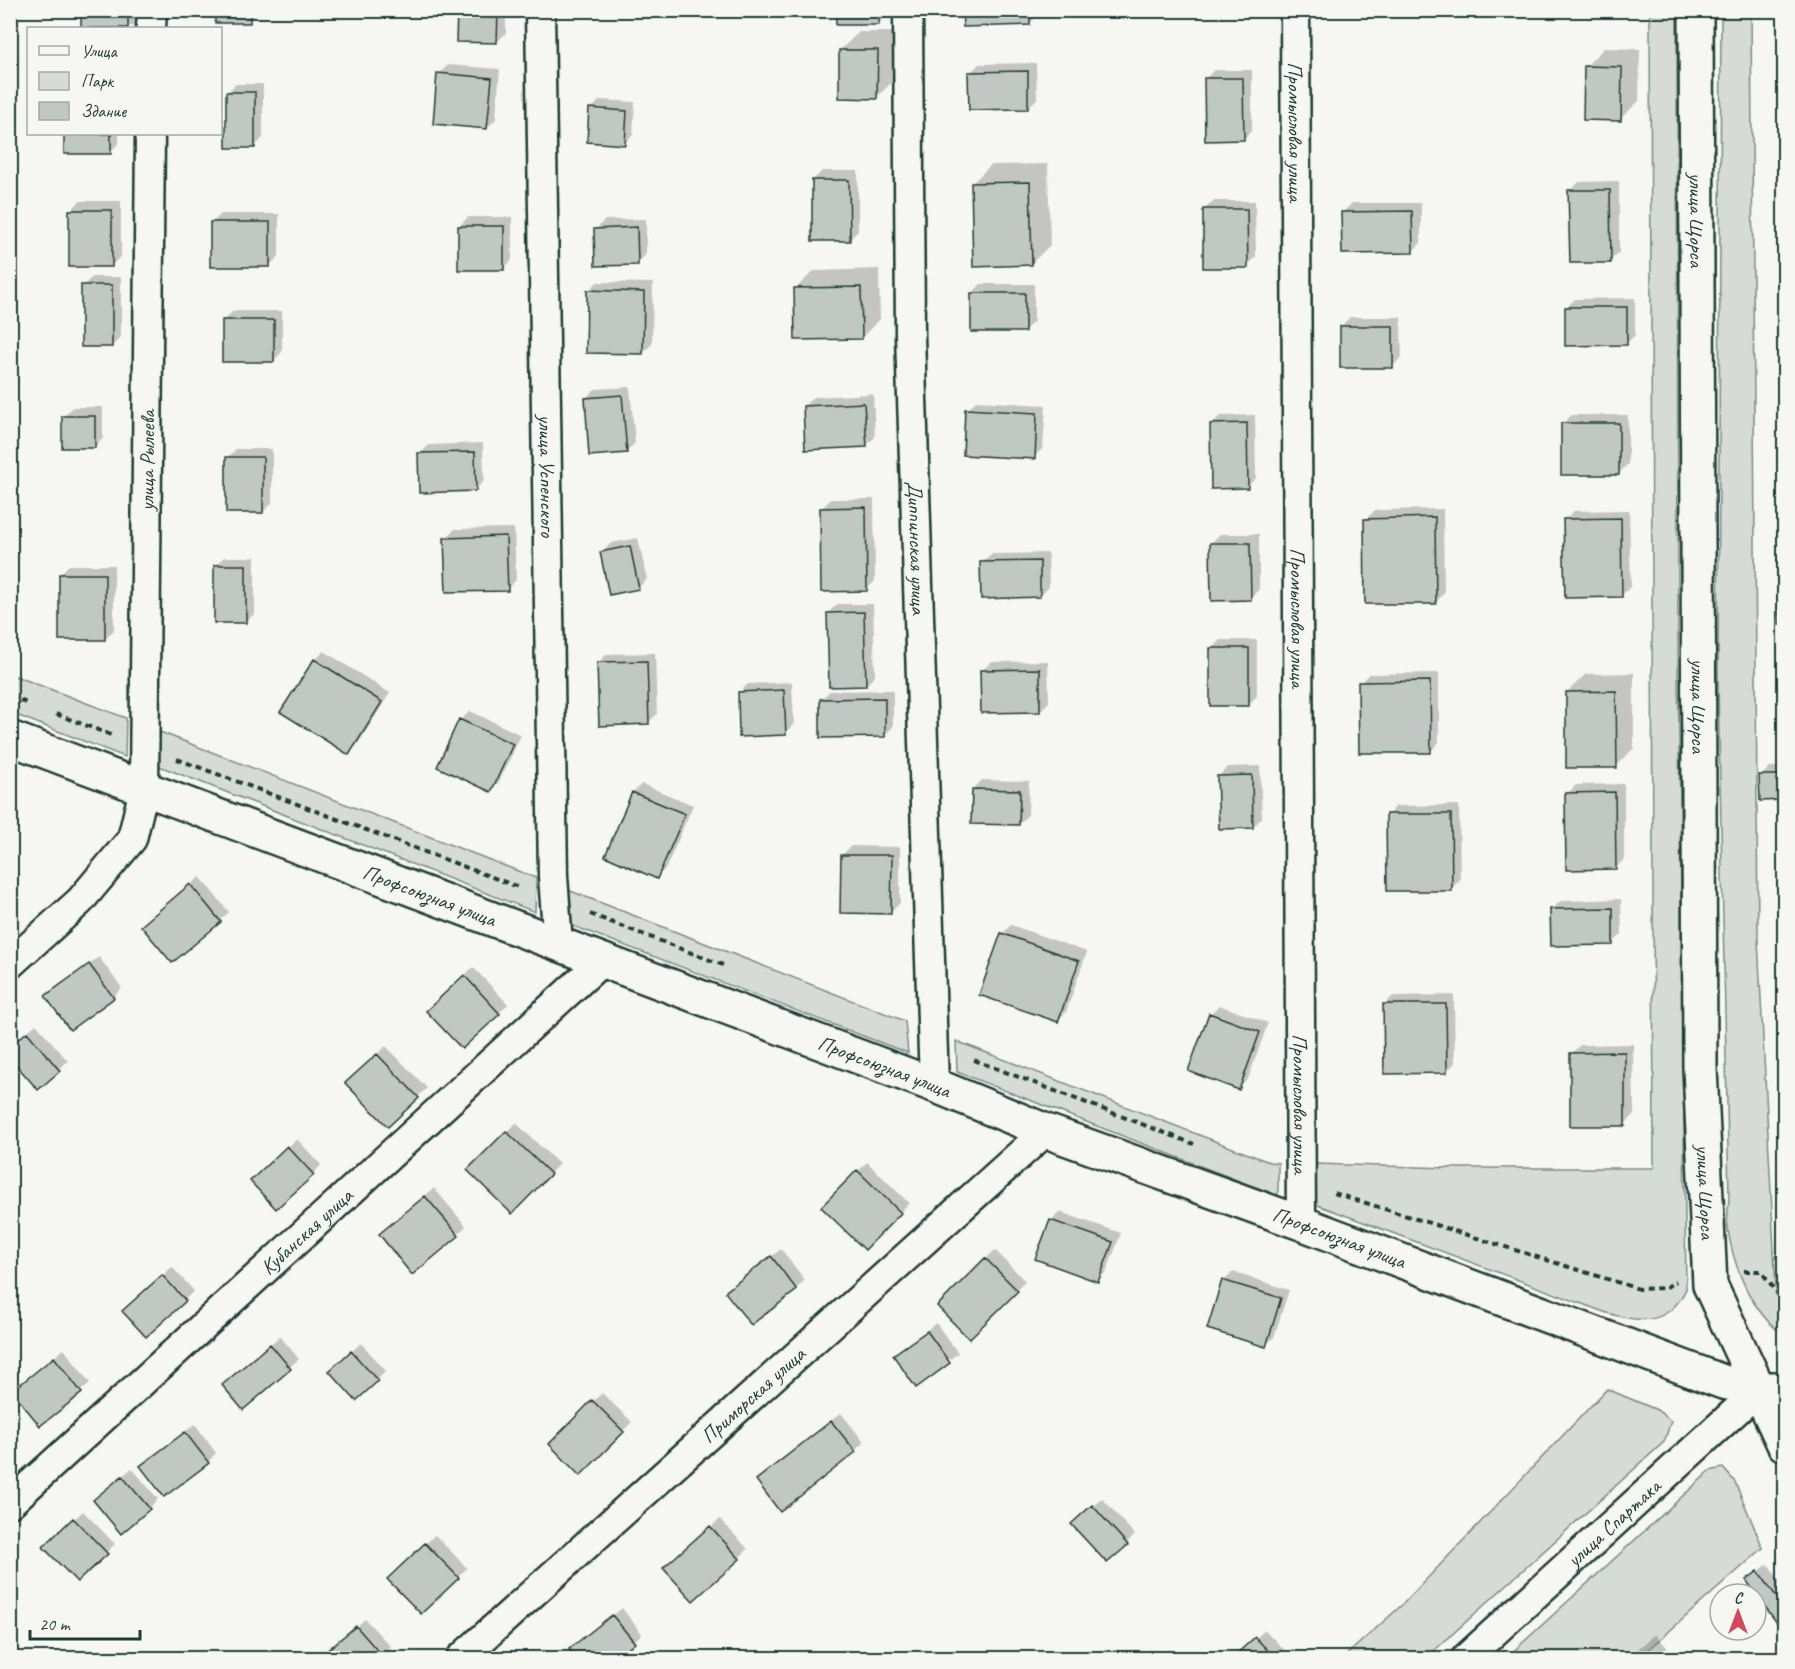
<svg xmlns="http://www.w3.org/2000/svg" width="1795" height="1669" viewBox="0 0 1795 1669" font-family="Caveat,sans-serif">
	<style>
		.green { fill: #d6dbd6; stroke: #7a8c85; stroke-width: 1.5 }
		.shadow { fill: #0003 }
		.building { fill: #c1c8c3; stroke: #1f3d34; stroke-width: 1.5 }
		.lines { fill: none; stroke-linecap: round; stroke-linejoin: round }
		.minor-casing { stroke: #1f3d34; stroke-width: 33 }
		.tertiary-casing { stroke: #1f3d34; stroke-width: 38 }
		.path { stroke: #1f3d34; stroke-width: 4; stroke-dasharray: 6 4.5; stroke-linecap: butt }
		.minor { stroke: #f6f6f2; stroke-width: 28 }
		.tertiary { stroke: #f6f6f2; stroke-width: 33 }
		.labels { text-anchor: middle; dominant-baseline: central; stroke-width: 5; stroke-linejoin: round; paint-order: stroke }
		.street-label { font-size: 21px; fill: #1f3d34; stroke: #f6f6f2 }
	</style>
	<rect width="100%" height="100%" fill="#f6f6f2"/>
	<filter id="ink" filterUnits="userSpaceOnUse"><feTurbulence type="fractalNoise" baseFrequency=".0167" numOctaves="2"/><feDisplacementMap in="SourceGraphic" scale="12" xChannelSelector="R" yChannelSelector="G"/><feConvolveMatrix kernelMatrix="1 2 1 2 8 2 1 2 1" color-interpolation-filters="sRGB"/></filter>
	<g filter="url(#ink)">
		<!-- green -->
		<path class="green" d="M1650,11H1677L1678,658L1686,1289C1668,1327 1638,1323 1604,1312L1315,1204V1164L1450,1168H1654Z
			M1721,11H1751L1758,941L1776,1289H1784V1335C1751,1312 1734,1268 1728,1230C1726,1219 1729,1207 1729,1196L1718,688Z
			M10,674L126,718L125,757L11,713Z
			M160,732L536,878L535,912L159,766Z
			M568,890L905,1021L908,1053L568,924Z
			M956,1041L1269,1162L1278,1163V1196L957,1072Z
			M1607,1389L1657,1410L1671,1421L1664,1442L1426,1658H1343L1402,1605Z
			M1723,1468L1735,1482L1763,1548L1639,1658H1506L1710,1471Z"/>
		<!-- shadow -->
		<path class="shadow" d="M83,10H136V26L83,28Z
			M217,10H258V12L249,21Z
			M459,10H506V33L497,42Z
			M838,10H887V14L879,23Z
			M964,10H1039V14L1030,23Z
			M859,32H896L895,79L877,97L840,50Z
			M1604,48L1640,49L1639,101L1620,119L1585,67Z
			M1036,63L1037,99L1028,107L970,73L979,64Z
			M448,65L500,69L496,119L487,128L439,74Z
			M1214,70H1252V130L1244,139L1205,79Z
			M236,84H263V138L254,147L227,92Z
			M600,100L635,102L633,135L624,143L591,109Z
			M66,134H119V143L110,152H66Z
			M1048,164L1050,245L1032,263L972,183L991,165Z
			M822,171H858V231L849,240L813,180Z
			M1619,181V252L1610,261L1570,191L1579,182Z
			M80,201H121V256L112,265L71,210Z
			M1213,201H1255L1256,257L1247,266L1204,210Z
			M1352,203H1421V243L1412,252L1343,212Z
			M221,214H279V256L270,265L212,223Z
			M468,217H512V260L503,269L459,226Z
			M646,219V254L638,263L596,229L605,220Z
			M879,269L880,319L862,337L795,289L814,271Z
			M92,277H121V337L112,346L83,286Z
			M597,282L653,283L652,344L643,353L588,291Z
			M981,284H1034V321L1025,330L972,293Z
			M1635,298V335L1626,344L1566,308L1575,299Z
			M1784,306V377H1782L1781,310Z
			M233,311H282V352L273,361L224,320Z
			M1350,317H1401L1402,357L1393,366L1341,326Z
			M630,387L635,443L626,452L586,398L595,389Z
			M873,394L875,437L866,446L804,406L813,397Z
			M976,401L1046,405L1043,448L1034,457L967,410Z
			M73,407H103V438L95,447L64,416Z
			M1255,415L1256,478L1247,487L1211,425L1220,416Z
			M1572,415H1628V464L1619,473L1563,423Z
			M483,443L484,481L475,490L420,454L429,445Z
			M1784,443V498H1783L1782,445Z
			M236,449H272V503L263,512L227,458Z
			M831,499H874L875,581L866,590L822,508Z
			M1443,509L1444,593L1436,602L1366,519L1375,510Z
			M1629,510L1631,586L1622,595L1565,520L1574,511Z
			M514,528L516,580L507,589L446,538L455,529Z
			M1220,534H1259V589L1251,598L1211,543Z
			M638,538L647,579L638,588L602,552L611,543Z
			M1048,553L1049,587L1040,596L982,563L991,554Z
			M1784,556V623H1781L1780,561Z
			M224,557H255V613L246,622L215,566Z
			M69,565H114V630L105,639L60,574Z
			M837,604H873L875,676L866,685L828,613Z
			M1220,640H1257V696L1248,705L1211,649Z
			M324,651L390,693L358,744L349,753L315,660Z
			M655,653L657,714L648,723L598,663L607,654Z
			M1048,661L1049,702L1040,711L982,671L991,662Z
			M1439,673V742L1431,751L1360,683L1369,674Z
			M1634,673V748L1616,766L1567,692L1586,674Z
			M792,682L794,724L785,733L739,693L748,684Z
			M893,690V727L884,736L821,699L830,691Z
			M470,711L521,735L499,782L491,790L461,720Z
			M1260,766L1262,818L1253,827L1219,776L1228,767Z
			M1770,767H1784V799H1761V776Z
			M982,780L1029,781L1028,815L1019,824L973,789Z
			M642,784L693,805L666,868L657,877L607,856L633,792Z
			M1624,784V859L1616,868L1567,794L1576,785Z
			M1459,805L1460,880L1451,889L1388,815L1396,806Z
			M851,846L900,847V903L891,912L842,855Z
			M200,877L229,912L173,961L152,917Z
			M1621,899L1622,934L1613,943L1552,909L1561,901Z
			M1011,925L1087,952L1066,1012L1057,1021L1002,934Z
			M99,957L122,988L113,997L47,996Z
			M473,967L508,1004L499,1013L428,1011Z
			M1454,995L1455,1063L1446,1072L1384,1005L1393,996Z
			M1219,1005L1268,1023L1248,1079L1239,1088L1210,1014Z
			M36,1024L68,1061L38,1088L15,1042Z
			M1633,1044L1634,1115L1625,1124L1571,1054L1580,1045Z
			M386,1046L427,1088L388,1125L348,1083Z
			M516,1123L559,1164L512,1211L469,1170Z
			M297,1139L321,1165L313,1174L261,1172Z
			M867,1162L909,1203L865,1248L823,1207Z
			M434,1188L466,1226L458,1234L389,1226Z
			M1060,1212L1121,1233L1107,1271L1098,1280L1051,1221Z
			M781,1249L805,1280L796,1289L727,1292Z
			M995,1250L1025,1281L969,1337L939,1306Z
			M172,1267L194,1291L146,1335L133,1302Z
			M1233,1272L1289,1290L1274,1337L1265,1346L1224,1281Z
			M936,1323L958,1353L916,1386L895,1355Z
			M280,1336L299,1359L243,1407L224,1385Z
			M361,1343L386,1371L377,1380L340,1362Z
			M64,1349L90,1383L40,1424L14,1391Z
			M602,1393L632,1422L580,1473L551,1444Z
			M841,1413L864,1442L855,1451L758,1480Z
			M195,1424L216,1453L208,1462L151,1458Z
			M132,1468L158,1499L149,1508L104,1491Z
			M1102,1498L1135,1535L1127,1543L1082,1516Z
			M83,1511L115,1544L77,1580L45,1547Z
			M720,1519L748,1549L739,1558L674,1560Z
			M435,1535L467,1568L421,1612L389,1579Z
			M1768,1564L1784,1586V1615L1777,1621L1748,1580Z
			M10,1577L19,1585L10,1593Z
			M622,1608L642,1634L614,1658H579L571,1649Z
			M365,1619L391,1647L379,1658H320Z
			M1265,1630L1292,1658H1234Z
			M1655,1634L1677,1658H1628Z"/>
		<!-- building -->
		<path class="building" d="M81,10H128V28H81Z
			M215,10H250V23H215Z
			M457,10H498L497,43L456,42Z
			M836,10H879V25H836Z
			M962,10H1030V25L963,27Z
			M839,50H878L877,99L839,98Z
			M1584,66L1622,67L1621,121L1583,120Z
			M1028,71V109L969,110L968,72Z
			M437,73L492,78L487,129L433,124Z
			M1204,78H1243L1244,140L1205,141Z
			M226,92H255V148H226Z
			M589,108L627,111L625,145L587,142Z
			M64,134H111V154H64Z
			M812,180H849L850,241H812Z
			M1783,180H1784V248Z
			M1030,182L1032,265L973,267L971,183Z
			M1568,190H1610L1611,263H1570Z
			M1203,209H1247L1248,268H1203Z
			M69,210H112V267H69Z
			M1412,211L1413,253L1342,254L1341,212Z
			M210,222H270V267H210Z
			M458,226H504V270H458Z
			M637,227L638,265L595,266L594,229Z
			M81,285H112V347H81Z
			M861,287L862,339L795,340L794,288Z
			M587,290L644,292L643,354L586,353Z
			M971,293H1025V332H971Z
			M1565,307H1627V345L1565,346Z
			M1779,309H1784V379H1780Z
			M222,320H274V362H222Z
			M1340,326H1393V368H1340Z
			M622,395L627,453L589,456L585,398Z
			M864,403L867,447L805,450L803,406Z
			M965,409L1037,413L1035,459L963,455Z
			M62,416H95V448H62Z
			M1247,423L1248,488L1211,489L1210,424Z
			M1561,423H1619V475H1561Z
			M1781,444H1784V499H1782Z
			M475,452L476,491L419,493L418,453Z
			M226,457H263V513H226Z
			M866,507L867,591L821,592L820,508Z
			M1435,517L1436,604H1365L1364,519Z
			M1621,518L1622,597L1565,598L1563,519Z
			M506,536L508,591L446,592L444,538Z
			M1210,543H1250L1251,600L1211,601Z
			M630,546L639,589L609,595L600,552Z
			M1778,560H1784V625H1779Z
			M1040,561V597L981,599L980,562Z
			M214,565H246V623H214Z
			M59,574H105V640H59Z
			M864,612L866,686L829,687L827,613Z
			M1210,648H1249V706H1210Z
			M314,659L382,702L349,755L280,712Z
			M647,661L649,724L599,726L597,662Z
			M1040,669V712L981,713L980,670Z
			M1430,681L1431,753H1359L1358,682Z
			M784,690L786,735L739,737L738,692Z
			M1616,691L1617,768H1566V692Z
			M885,698V737L820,738V699Z
			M459,719L513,744L491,792L437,767Z
			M1252,775L1253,828L1219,829L1217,776Z
			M1759,775H1784V800L1760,801Z
			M972,789L1020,790L1019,825L971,824Z
			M632,792L685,814L657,879L605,856Z
			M1615,792L1616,869L1566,870L1565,793Z
			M1386,814H1451L1452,891H1387Z
			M841,855H892L891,914L840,913Z
			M190,884L221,922L172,963L141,926Z
			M1613,908V945L1551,946L1550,909Z
			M1001,933L1079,961L1058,1022L979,995Z
			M89,964L114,998L70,1030L45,996Z
			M464,975L500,1014L462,1049L426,1011Z
			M1383,1004H1446L1447,1073L1384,1074Z
			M1209,1013L1260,1032L1239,1090L1188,1071Z
			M27,1032L60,1071L38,1090L10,1058V1046Z
			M1625,1052V1126H1570V1053Z
			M377,1054L419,1098L388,1127L345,1083Z
			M506,1131L551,1174L512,1214L467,1170Z
			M287,1146L314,1175L276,1209L250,1181Z
			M857,1170L901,1213L865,1250L821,1207Z
			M425,1196L459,1236L412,1275L379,1234Z
			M1050,1220L1113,1242L1098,1282L1035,1259Z
			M771,1256L797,1290L751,1325L725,1292Z
			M985,1258L1018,1291L969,1339L937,1306Z
			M162,1275L186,1301L146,1337L122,1311Z
			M1222,1280L1281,1298L1266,1347L1207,1329Z
			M927,1331L950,1363L916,1388L893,1355Z
			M270,1344L291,1369L243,1410L222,1385Z
			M351,1351L378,1381L356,1401L329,1371Z
			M54,1357L82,1393L40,1426L12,1391Z
			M592,1400L624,1432L580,1476L549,1444Z
			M831,1421L856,1452L780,1512L756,1480Z
			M185,1432L209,1463L164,1497L140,1466Z
			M122,1476L150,1509L121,1534L93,1500Z
			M1092,1505L1128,1545L1107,1563L1071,1524Z
			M73,1518L108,1554L77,1582L43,1547Z
			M710,1526L740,1559L693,1601L663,1568Z
			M425,1543L459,1578L421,1614L387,1579Z
			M1758,1571L1784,1607V1617L1777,1623L1746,1580Z
			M612,1615L635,1643L616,1658H577L569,1649Z
			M356,1626L383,1657L381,1658H318Z
			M1255,1637L1275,1658H1232Z
			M1635,1651L1642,1658H1627Z"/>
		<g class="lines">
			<!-- minor casing -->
			<g class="minor-casing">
				<g id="minor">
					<path id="s1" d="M540,10L553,876L558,944"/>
					<path id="s2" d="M908,10L910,335L934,1085"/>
					<path id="s3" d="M1295,10L1301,1223"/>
					<path d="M151,28L152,10"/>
					<path id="s4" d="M10,964L80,901L132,839L144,789L150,134"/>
					<path id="s5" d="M10,1503L602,961"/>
					<path id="s6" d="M461,1658L1046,1131"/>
					<path id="s7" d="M1466,1658L1760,1389"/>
				</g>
			</g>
			<!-- tertiary casing -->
			<g class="tertiary-casing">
				<g id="tertiary">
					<path id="s8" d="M1696,10L1700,1068L1710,1285L1784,1444"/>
					<path id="s9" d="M10,738L934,1085L1046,1131L1301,1223L1723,1382L1760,1389H1784"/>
				</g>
			</g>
			<!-- path -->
			<path class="path" d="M10,697L27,703
				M56,714L111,735
				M177,759L521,888
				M590,914L723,965
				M974,1060L1194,1144
				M1334,1193L1639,1289L1665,1288L1676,1281
				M1744,1271H1761L1784,1302"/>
			<!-- minor -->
			<use href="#minor" class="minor"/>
			<!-- tertiary -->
			<use href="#tertiary" class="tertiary"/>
		</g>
	</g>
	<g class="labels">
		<!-- street labels -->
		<g class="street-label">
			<text stroke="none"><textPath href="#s3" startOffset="122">Промысловая улица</textPath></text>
			<text stroke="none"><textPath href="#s8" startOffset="210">улица Щорса</textPath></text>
			<text stroke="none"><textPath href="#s4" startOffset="555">улица Рылеева</textPath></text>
			<text stroke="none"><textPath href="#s1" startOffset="466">улица Успенского</textPath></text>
			<text stroke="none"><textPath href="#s2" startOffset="538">Диппинская улица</textPath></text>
			<text stroke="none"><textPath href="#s3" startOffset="608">Промысловая улица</textPath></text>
			<text stroke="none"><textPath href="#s8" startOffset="696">улица Щорса</textPath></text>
			<text stroke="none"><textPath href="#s9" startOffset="448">Профсоюзная улица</textPath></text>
			<text stroke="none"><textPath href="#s9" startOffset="934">Профсоюзная улица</textPath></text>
			<text stroke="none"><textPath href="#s3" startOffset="1094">Промысловая улица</textPath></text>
			<text stroke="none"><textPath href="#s8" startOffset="1182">улица Щорса</textPath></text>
			<text stroke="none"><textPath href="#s5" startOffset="402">Кубанская улица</textPath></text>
			<text stroke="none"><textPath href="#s9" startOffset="1420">Профсоюзная улица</textPath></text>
			<text stroke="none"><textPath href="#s6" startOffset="393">Приморская улица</textPath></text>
			<text stroke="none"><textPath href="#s7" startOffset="200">улица Спартака</textPath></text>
		</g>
	</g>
	<!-- margin -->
	<rect width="1795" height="1669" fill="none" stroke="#f6f6f2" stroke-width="36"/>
	<rect x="18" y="18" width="1759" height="1633" fill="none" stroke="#1f3d34" stroke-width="2" filter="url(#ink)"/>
	<!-- legend -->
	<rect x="27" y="27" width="195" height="108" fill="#f6f6f2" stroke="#a0aca6" stroke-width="1.5"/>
	<rect x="39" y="46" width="30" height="9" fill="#f6f6f2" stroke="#a0aca6" stroke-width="1.5"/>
	<text x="81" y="57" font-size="18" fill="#1f3d34">Улица</text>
	<rect x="39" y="72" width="30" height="18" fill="#d6dbd6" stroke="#a0aca6" stroke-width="1.5"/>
	<text x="81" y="87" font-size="18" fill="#1f3d34">Парк</text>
	<rect x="39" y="102" width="30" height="18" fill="#c1c8c3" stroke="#a0aca6" stroke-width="1.5"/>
	<text x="81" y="117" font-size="18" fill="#1f3d34">Здание</text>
	<!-- north arrow -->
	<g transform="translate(1738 1612)"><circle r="28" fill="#f6f6f2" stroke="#a0aca6" stroke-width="1.5"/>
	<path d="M0-4.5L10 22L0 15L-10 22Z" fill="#d1495b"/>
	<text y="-9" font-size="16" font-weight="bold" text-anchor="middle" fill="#1f3d34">С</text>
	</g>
	<!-- scale -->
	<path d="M30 1630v9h110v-9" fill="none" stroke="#1f3d34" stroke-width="3"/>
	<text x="39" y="1630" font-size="18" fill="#1f3d34" stroke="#f6f6f2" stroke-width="4.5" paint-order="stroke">20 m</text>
</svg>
